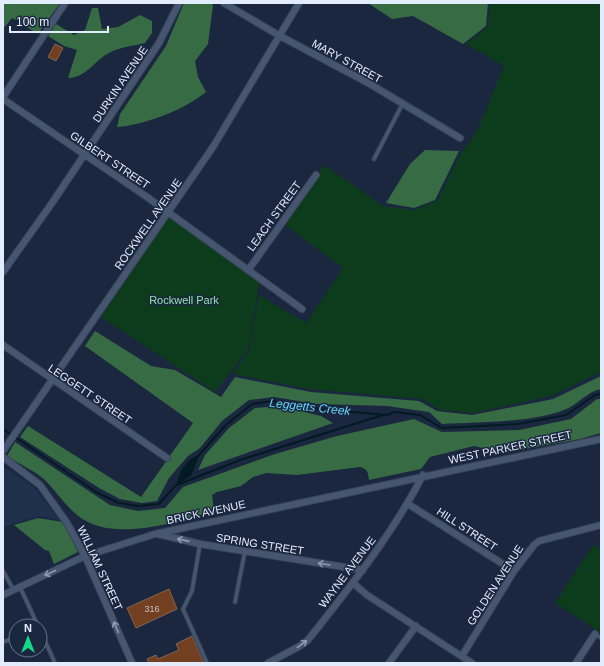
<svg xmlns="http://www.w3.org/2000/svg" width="604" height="666" viewBox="0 0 604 666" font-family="Arial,sans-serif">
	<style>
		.built { fill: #1f304d }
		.green { fill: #0d3c1d }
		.forest { fill: #366b44 }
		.water { fill: #021a21 }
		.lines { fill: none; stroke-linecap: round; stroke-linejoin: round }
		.stream { stroke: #021a21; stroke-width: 2 }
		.building { fill: #723f20; stroke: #846554 }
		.service-casing { stroke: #3a4459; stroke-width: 5 }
		.minor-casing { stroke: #3a4459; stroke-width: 8 }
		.service { stroke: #465570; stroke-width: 3 }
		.minor { stroke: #465570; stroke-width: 6 }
		.oneway { stroke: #8d99af }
		.labels { text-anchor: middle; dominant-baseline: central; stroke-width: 3; stroke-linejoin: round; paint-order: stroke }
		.number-label { font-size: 9px; fill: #c7c1c5 }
		.street-label { font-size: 11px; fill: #e3ecfc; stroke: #1a273f }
		.park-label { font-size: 11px; fill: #93e1a5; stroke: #1a273f }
		.water-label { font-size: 12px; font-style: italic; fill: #63d6f9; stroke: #1a273f }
	</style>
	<rect width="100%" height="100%" fill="#1a273f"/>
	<!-- built -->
	<path class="built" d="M3,466L34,487L60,520L39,516L3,527Z"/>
	<!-- green -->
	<path class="green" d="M490,3H601V372L551,396L474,413L440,410L422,399L309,389L233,374L249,352L259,295L306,323L343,268L285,225L324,165L383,206L414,210L438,200L459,157L478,129L504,66L466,44L488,27Z
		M168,215L260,280L248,350L215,392L101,317Z
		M593,545L601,550V633L555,603Z"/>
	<!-- forest -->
	<path class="forest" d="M3,3H60L38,34L12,18L3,29Z
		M184,3H210L213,5L208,44L195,61L198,77L206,92C184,110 145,125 117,127L120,114L166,46Z
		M368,3H488L486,26L463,44L413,16L392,19Z
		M92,8H98L102,29L118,27L140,15L152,21V33L145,43C134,46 120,47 111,52C94,60 88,77 68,78L77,50L64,46L48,36L56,24L74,35L85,30Z
		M425,150L459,151L435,200L414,208L386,203L410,164Z
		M95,331L151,366L175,370L221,397L235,377L311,392L419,401L437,411L472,415L553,399L601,376V389C586,392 578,405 564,410C529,423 479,422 442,424L429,412L387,406L317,404L274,397L249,400L222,421L200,448L188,456L169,478L157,501L142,503L120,499L99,488L20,437L28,426L141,497L193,423L85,346Z
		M597,399H601V433L580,439L504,453L474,446L430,457L421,469L369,480C368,473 368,469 360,467L297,475L266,473L253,477L241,486L217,492L212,495L214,511C179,522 120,540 86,521C68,511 59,494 45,480C35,471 19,464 7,456L15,442L110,505L138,511L165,508L183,487L275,454L337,436L414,419L442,432L519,430L571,419Z
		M280,406L321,416L333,423L198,470L205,455L229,428L255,408Z
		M38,518L63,522L78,552L54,564L49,551L45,550L14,525Z"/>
	<!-- water -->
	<path class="water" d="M200,454L191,476L176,485C180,470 185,461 200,454Z"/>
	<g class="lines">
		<!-- stream -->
		<path class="stream" d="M3,429L96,492L119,503L138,506L159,504L176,485
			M198,456L226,425L252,404L272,401L315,409L388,415L394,412L420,415L442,428L518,424L566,415L595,395L601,394
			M177,485L240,460L383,415"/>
	</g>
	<!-- building -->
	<path class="building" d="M55,44L63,48L56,61L48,57Z
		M169,589L177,609L136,628L127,608Z
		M192,636L204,663H149L147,659L156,655L158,659L179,650L176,644Z"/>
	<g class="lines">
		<!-- service casing -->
		<g class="service-casing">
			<path id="service" d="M374,159L402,105
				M200,544L192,591L183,609L207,663
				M3,571L13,589
				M20,587L38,626
				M235,602L245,551
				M40,630L55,663
				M595,634L601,638
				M3,642L16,637"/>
		</g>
		<!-- minor casing -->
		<g class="minor-casing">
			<path id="minor" d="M224,3L280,36L370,84L460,138
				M3,97L65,3
				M3,99L147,197L302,309
				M249,269L316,175
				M3,272L52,203L159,43L179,3
				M3,345L167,458
				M3,451L213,147L299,3
				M3,457L40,485L67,523L85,556L132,663
				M408,504L514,571
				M158,534L200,544L363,570
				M353,583L367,595L472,663
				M3,595L85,556L155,534L601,439
				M462,656L514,571L534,545L539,541L601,525
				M268,663L300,646L308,640C350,587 392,535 423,475
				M389,663L416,626
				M576,663L595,634"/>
		</g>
		<!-- service -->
		<use href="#service" class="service"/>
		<!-- minor -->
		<use href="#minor" class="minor"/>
	</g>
	<!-- one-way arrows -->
	<defs><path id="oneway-shaft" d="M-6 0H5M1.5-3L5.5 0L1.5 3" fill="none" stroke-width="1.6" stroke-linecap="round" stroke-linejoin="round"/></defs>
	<g class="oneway">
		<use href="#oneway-shaft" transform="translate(183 540) rotate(-167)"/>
		<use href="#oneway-shaft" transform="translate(324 564) rotate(-171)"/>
		<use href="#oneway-shaft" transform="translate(50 573) rotate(155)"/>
		<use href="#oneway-shaft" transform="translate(116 627) rotate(-114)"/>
		<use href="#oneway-shaft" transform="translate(302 644) rotate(-37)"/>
	</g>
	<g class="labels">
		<!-- number labels -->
		<g class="number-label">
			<text x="152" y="609">316</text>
		</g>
		<!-- street labels -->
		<g class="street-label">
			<text transform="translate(347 61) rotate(29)">MARY STREET</text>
			<text transform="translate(120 84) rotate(-56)">DURKIN AVENUE</text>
			<text transform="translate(110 160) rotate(34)">GILBERT STREET</text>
			<text transform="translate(274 216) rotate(-54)">LEACH STREET</text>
			<text transform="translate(148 224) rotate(-55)">ROCKWELL AVENUE</text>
			<text transform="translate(90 394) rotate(34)">LEGGETT STREET</text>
			<text transform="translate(510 447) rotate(-12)">WEST PARKER STREET</text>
			<text transform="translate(206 512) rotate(-12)">BRICK AVENUE</text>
			<text transform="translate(467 529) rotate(33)">HILL STREET</text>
			<text transform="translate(260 544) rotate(9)">SPRING STREET</text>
			<text transform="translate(100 568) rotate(65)">WILLIAM STREET</text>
			<text transform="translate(347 572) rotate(-53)">WAYNE AVENUE</text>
			<text transform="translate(495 585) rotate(-57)">GOLDEN AVENUE</text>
		</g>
		<!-- park labels -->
		<g class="park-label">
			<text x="184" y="300">Rockwell Park</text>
		</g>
		<!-- water labels -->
		<g class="water-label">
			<text transform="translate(310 407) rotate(6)">Leggetts Creek</text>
		</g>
	</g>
	<!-- border -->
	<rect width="604" height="666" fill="none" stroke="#e3ecfc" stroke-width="8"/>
	<!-- north arrow -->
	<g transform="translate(28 638)"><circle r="19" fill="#1a273f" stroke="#6a768b"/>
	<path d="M0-3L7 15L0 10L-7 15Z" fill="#15d989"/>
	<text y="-6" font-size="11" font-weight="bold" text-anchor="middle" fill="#e3ecfc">N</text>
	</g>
	<!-- scale -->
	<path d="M10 26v6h98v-6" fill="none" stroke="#e3ecfc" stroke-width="2"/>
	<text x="16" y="26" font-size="12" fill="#e3ecfc" stroke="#1a273f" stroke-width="3" paint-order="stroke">100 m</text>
</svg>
